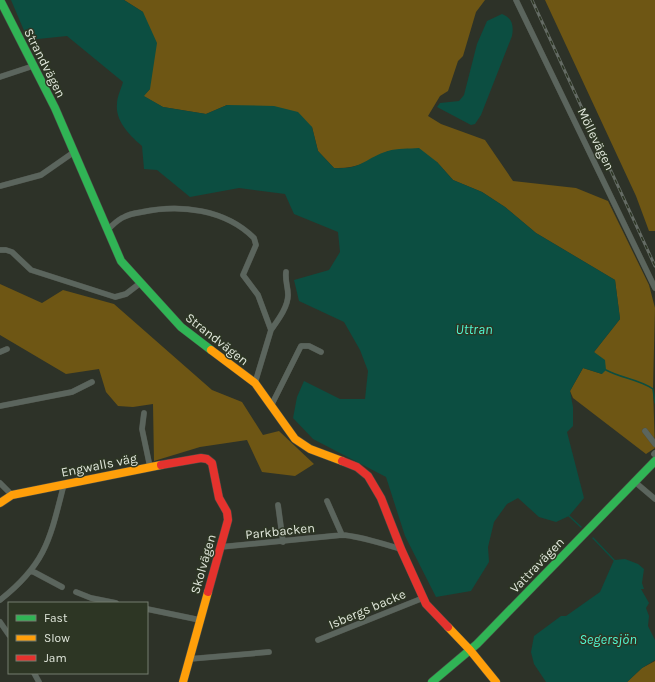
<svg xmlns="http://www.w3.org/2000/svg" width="655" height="682" viewBox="0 0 655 682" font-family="Karla,sans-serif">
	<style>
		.forest { fill: #6e5614 }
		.water { fill: #0c4e41 }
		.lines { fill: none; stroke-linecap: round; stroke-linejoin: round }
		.stream { stroke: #0c4e41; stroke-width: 1.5 }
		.street-casing { stroke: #4a4e46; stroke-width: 6 }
		.fast-casing { stroke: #4a4e46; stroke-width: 9 }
		.slow-casing { stroke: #4a4e46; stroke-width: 9 }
		.jam-casing { stroke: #4a4e46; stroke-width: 9 }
		.street { stroke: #5b655d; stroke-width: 5.5 }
		.fast { stroke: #30b455; stroke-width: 8 }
		.slow { stroke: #ff9f0a; stroke-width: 8 }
		.jam { stroke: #e5322d; stroke-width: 8 }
		.rail-casing { stroke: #646b64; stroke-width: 3 }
		.rail { stroke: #2d3624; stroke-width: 1.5; stroke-dasharray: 4.5; stroke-linecap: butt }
		.labels { text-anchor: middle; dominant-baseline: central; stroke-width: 3; stroke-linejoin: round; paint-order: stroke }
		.street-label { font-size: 13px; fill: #e1e7dc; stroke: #2d3624 }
		.water-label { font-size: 14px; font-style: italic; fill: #4ff8d3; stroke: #2d3624 }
	</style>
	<rect width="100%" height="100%" fill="#2d3228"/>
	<!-- forest -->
	<path class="forest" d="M124,0H485L476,12L463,56L458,61L448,91L440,96L428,116L441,124L485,140L513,181L576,188L608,201L649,285L655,308L653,389L655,448L646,454L573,398L570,391L583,368L602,374L594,352L620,319L615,280L536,233L505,207L482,192L453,180L437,162L388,151C369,161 357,169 334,168L318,151L312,127L227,105L206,114L163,107L143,96L150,89L143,12Z
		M545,0H655V231H649L636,196Z
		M0,284L42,303L63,290L114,304L212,390L242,402L263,435L279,431L314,464L295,476L262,472L247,440L200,447L154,461L153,404L133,407L118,406L106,392L99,369L66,374L0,335Z
		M655,661V682H627L642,668Z"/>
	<!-- water -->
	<path class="water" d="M11,0H124L143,12L157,43L150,89L144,96L163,107L206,114L227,105L274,106L298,112L312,127L318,151L334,168C362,170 365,158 388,151C397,148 409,149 419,148L437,162L453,180L482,192L505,207L536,233L615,280L620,319L594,352L605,360L606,370L602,374L583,368L570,391L573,407V426L567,432L584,498L569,516L556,522L539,517L518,498L507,504L494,522L488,547L489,562L471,591L436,597L405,536L386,477L313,439L293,418L297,397L304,381L340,399H365L368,371L360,350L344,322L299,301L294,280L329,270L340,252L338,232L294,214L285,194L239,188L190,197L157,170L144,169L142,146C130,136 115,121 117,104C117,97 121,89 123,82L67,36L28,40Z
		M502,14C512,18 514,25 512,36L481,115L475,124L471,125L437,107L440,103L459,101L464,95L477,44L487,21Z
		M625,559L638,564L644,569L642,583L644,589H641L649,603L646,608L649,616L648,626L655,640V660L642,668L627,682H546L534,664L531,652L534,636L561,616H566L600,592L614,560Z"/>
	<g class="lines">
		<!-- stream -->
		<path class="stream" d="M606,370C620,378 639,379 653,389L655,403
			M569,516L581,527
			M593,538L614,560"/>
		<!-- street casing -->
		<g class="street-casing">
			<path id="street" d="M516,0L655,288
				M0,77L33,66
				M0,186L41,175L74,152
				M107,230C112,226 118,219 124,217C129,214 136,213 142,212C180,204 225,209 254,238L256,245L243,275L258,295L271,330L255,383
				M0,250H6L12,252L31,270L115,297L126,294L139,284
				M271,330C278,320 288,307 288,295C288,286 285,282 286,272
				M0,352L7,349
				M0,406L72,392L92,382
				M271,406L301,346H309L321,352
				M144,413L142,429L150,467
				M645,431L655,444
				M654,454L655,453
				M635,482L655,499
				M0,483L12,495
				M327,501L342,535
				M278,505L283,542
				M220,547L342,535C361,536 382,544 401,549
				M32,571L62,587
				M76,592L91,598L116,603
				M0,600C46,564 50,539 64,484
				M147,609L200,620
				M0,622L9,635
				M318,640L423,598
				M189,659L269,652
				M34,673L39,682"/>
		</g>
		<!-- fast casing -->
		<g class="fast-casing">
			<path id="fast" d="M0,0L55,108L121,261L181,327L211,350
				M432,682L477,644L655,461"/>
		</g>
		<!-- slow casing -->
		<g class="slow-casing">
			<path id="slow" d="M211,350L255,383L295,439L310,449L342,461
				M0,503L12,495L161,465
				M448,627L470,650L496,682
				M183,682L208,592"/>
		</g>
		<!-- jam casing -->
		<g class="jam-casing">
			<path id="jam" d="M342,461L357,467L368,476L381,498L401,549L426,604L448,627
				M161,465L201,458L207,459L212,463L219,498L227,512L228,520L208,592"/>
		</g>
		<!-- street -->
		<use href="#street" class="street"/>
		<!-- fast -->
		<use href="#fast" class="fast"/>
		<!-- slow -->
		<use href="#slow" class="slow"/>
		<!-- jam -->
		<use href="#jam" class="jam"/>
		<!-- rail casing -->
		<g class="rail-casing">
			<path id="rail" d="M532,0L655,266"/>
		</g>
		<!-- rail -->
		<use href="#rail" class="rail"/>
	</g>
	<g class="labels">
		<!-- street labels -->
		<g class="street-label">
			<text transform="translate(45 63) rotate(63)">Strandvägen</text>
			<text transform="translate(596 139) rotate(64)">Möllevägen</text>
			<text transform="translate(217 339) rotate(38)">Strandvägen</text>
			<text transform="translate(99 465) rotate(-11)">Engwalls väg</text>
			<text transform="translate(280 531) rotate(-6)">Parkbacken</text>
			<text transform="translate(203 564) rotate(-74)">Skolvägen</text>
			<text transform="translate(537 565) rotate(-46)">Vattravägen</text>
			<text transform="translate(367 609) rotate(-23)">Isbergs backe</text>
		</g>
		<!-- water labels -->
		<g class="water-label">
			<text x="474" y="329">Uttran</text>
			<text x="608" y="639">Segersjön</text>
		</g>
	</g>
	<!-- legend -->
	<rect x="8" y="602" width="140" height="72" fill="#2d3624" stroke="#757d6e"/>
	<rect x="16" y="615" width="20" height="6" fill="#30b455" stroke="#757d6e"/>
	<text x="44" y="622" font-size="12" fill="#e1e7dc">Fast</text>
	<rect x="16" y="635" width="20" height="6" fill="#ff9f0a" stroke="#757d6e"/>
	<text x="44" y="642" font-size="12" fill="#e1e7dc">Slow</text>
	<rect x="16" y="655" width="20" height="6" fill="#e5322d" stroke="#757d6e"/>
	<text x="44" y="662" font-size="12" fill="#e1e7dc">Jam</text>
</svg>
